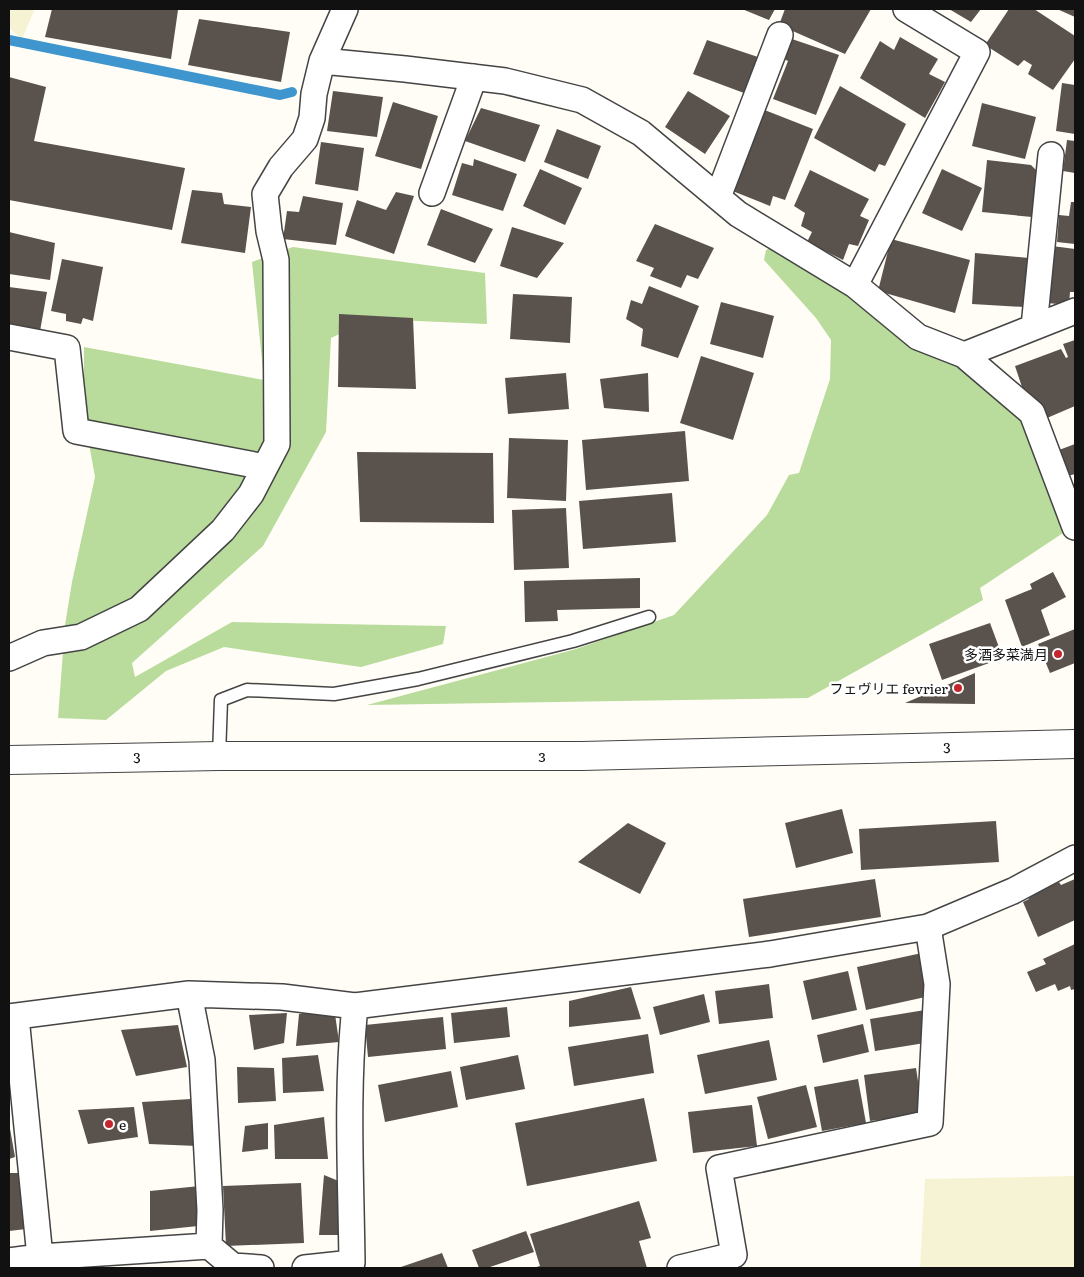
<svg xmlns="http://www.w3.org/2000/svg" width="1084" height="1277" viewBox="0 0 1084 1277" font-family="Literata,'Noto Sans JP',serif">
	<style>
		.farmland { fill: #f6f3d4 }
		.forest { fill: #b9dc9c }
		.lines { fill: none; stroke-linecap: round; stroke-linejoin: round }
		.stream { stroke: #3f96cf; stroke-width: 10 }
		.building { fill: #5a524d }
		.service-casing { stroke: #444; stroke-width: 15 }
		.minor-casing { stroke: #444; stroke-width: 28 }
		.tertiary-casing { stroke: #444; stroke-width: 30 }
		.service { stroke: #fff; stroke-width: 12 }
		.minor { stroke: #fff; stroke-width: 25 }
		.tertiary { stroke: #fff; stroke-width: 28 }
		.poi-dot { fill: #c4262e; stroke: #fff; stroke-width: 2 }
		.labels { text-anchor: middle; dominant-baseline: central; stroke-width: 5; stroke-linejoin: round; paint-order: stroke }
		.poi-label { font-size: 14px; fill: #111; stroke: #fff; text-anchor: end }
		.street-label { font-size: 14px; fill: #111; stroke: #fff }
	</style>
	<rect width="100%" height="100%" fill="#fffdf5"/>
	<!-- farmland -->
	<path class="farmland" d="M9,9H35L22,39L9,28Z
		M1075,1176V1268H920L925,1179Z"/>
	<!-- forest -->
	<path class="forest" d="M293,247L485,273L487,324L371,319L331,338L326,432L263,546L132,663L135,677L232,622L446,626L443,644L361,667L224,647L166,671L106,720L58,718L65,625L72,582L95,477L84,416V347L264,380L252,262Z
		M774,247L870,311L961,361L1016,409L1045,475L1063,533L980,588L983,600L808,698L367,705L576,649L674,615L767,515L789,475L799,473L830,379L831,340L816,318L764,260L766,250Z"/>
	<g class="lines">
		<!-- stream -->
		<path class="stream" d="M9,40L280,95L292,92"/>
	</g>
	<!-- building -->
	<path class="building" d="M52,9L178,10L171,59L45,37Z
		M742,9H775L769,20Z
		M785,9H871L845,54L779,25Z
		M949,9H981L971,22Z
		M1009,9H1034L1075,36V59L1053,90L1028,74L1032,65L1024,60L1018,66L985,45Z
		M1057,9H1075V17Z
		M199,19L290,32L281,82L188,65Z
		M900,37L938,59L929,74L945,82L925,118L860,78L880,41L894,50Z
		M789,38L839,55L816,115L773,99L788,61L784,59Z
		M707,40L758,57L744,93L693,74Z
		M9,77L46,87L34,141L185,168L172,230L9,200Z
		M1062,83L1075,85V134L1056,131Z
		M840,86L906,124L885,166L879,164L875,172L814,138Z
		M333,91L383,97L377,137L327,131Z
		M688,91L730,116L705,154L665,127Z
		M393,102L438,116L421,169L375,156Z
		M982,103L1036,117L1025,159L972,146Z
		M757,107L813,129L785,200L773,196L770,206L730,190Z
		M481,108L540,125L525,162L465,141Z
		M557,129L601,146L588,179L544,162Z
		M1067,140L1075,141V173L1063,171Z
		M321,142L364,148L358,191L315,184Z
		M474,159L517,174L503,211L452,195L462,163L473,166Z
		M987,160L1031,165L1037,171L1032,217L982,212Z
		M540,169L582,188L565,225L523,206Z
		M942,169L982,188L962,231L922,213Z
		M810,170L869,199L860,216L869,220L858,246L849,244L843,260L807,242L812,232L801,226L805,213L794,206Z
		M192,190L222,193L224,204L251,207L245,253L181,243Z
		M396,192L414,196L394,254L345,236L357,200L386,210Z
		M303,196L343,203L336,245L283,239L287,211L299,212Z
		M1071,202H1075V244L1057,242L1059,215L1069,216Z
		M441,209L493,229L475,263L427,245Z
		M655,224L714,248L698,279L687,275L681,288L650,276L654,268L636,261Z
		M512,227L564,243L537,278L500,266Z
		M9,232L55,243L50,280L9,274Z
		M891,239L970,260L955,313L878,291Z
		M1052,246L1075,249V292H1070L1069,305L1047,303Z
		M975,253L1029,258L1024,307L972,304Z
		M62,259L103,267L93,321L83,318L81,324L66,321V314L51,311Z
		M649,286L699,306L678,358L641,346L643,329L626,319L631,300L642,304Z
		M9,287L47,292L40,331L9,326Z
		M513,294L572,297L570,343L510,339Z
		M721,302L774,316L763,358L710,344Z
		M339,314L413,318L416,389L338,387Z
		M1075,340V406L1047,418L1033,396L1022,387L1015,366L1061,349L1066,358L1068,357L1063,344Z
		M701,356L754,373L733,440L680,423Z
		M566,373L569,409L508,414L505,378Z
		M648,373L649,412L604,408L600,379Z
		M685,431L689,481L586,490L582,440Z
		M509,438L568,440L566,501L507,498Z
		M1075,444V474L1068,476L1059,450Z
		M357,452L493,453L494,523L360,522Z
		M672,493L676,542L583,549L579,501Z
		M566,508L569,568L514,570L512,510Z
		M1053,572L1066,597L1041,610L1050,635L1022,647L1005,600L1032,589L1030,584Z
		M640,578V608L557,610L558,621L525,622L524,581Z
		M990,623L1003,658L942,680L929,644Z
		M1075,629V663L1050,673L1038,644Z
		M975,673V704L905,703Z
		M842,809L853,853L796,868L785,823Z
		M996,821L999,862L861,870L859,829Z
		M628,823L666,843L640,894L578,862Z
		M875,879L881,917L749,937L743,899Z
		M1075,879V920L1038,937L1023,902L1029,899L1027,896L1059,882L1061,885Z
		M1075,944V989L1071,990L1070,986L1058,991L1055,984L1036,992L1027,972L1046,964L1043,959Z
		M922,953L930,996L866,1010L857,967Z
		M848,971L857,1010L812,1020L803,981Z
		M769,984L773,1018L719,1024L715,991Z
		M631,987L641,1019L569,1027V1001Z
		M704,994L710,1022L660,1035L653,1007Z
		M334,1007L339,1042L296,1046L299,1014Z
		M507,1007L510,1037L454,1043L451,1013Z
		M925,1010L931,1042L875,1051L870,1019Z
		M287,1013L284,1043L254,1050L249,1015Z
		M443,1017L446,1049L368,1057L365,1025Z
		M863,1024L869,1052L823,1063L817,1035Z
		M178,1025L187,1067L136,1076L121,1030Z
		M648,1034L654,1073L574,1086L568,1047Z
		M769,1040L777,1080L705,1094L697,1055Z
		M318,1055L324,1091L283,1093L282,1058Z
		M518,1055L525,1089L466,1100L460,1067Z
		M237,1067L274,1068L276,1101L238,1103Z
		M916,1068L923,1114L870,1121L864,1075Z
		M451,1071L458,1107L385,1122L378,1085Z
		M858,1079L866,1123L822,1131L814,1087Z
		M806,1085L817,1127L768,1139L757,1097Z
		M644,1098L657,1161L527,1186L515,1123Z
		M191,1099L197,1146L149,1144L142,1102Z
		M752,1105L757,1146L693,1153L688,1112Z
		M134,1107L138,1137L88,1144L78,1110Z
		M324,1117L328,1159H275L274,1125Z
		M9,1123L15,1157L9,1159Z
		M268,1123V1149L242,1152L245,1126Z
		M9,1173H20L26,1229L9,1231Z
		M324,1175L341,1182L352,1235H319Z
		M301,1183L304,1243L226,1246L223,1186Z
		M200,1186L198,1226L150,1231V1191Z
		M639,1201L651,1238L639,1241L647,1268H533L540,1266L530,1234Z
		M526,1231L534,1252L487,1268H479L472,1250Z
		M442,1253L448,1268H398Z"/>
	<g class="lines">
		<!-- service casing -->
		<g class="service-casing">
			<path id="service" d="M219,756L221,700L247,690L334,694L418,679L573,641L649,617"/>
		</g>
		<!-- minor casing -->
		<g class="minor-casing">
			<path id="minor" d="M322,61L405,69L505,81L582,100L641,133L738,214L855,285L918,337L964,355L1032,413L1075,527
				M432,193L474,77
				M718,197L780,35
				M855,285L977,52L906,9
				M1034,327L1051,155
				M9,337L67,348L76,431L265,467
				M964,355L1075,311
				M9,658L43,643L81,637L139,609L223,530L251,494L277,444L276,260L269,231L265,194L281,167L305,139L312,118L314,94L322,61L345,9
				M9,1017L189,994L282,997L355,1006L770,954L928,927L1013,891L1075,858
				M209,1246L233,1266L261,1268
				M40,1257L209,1246L210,1210L202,1060L189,994
				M9,1261L40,1257L16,1017
				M305,1268L352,1263C351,1177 346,1091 355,1006
				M680,1268L734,1255L719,1168L930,1123L937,984L928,927"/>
		</g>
		<!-- tertiary casing -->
		<g class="tertiary-casing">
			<path id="tertiary" d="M9,760L219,756H582L1075,744"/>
		</g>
		<!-- service -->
		<use href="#service" class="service"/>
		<!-- minor -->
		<use href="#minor" class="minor"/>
		<!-- tertiary -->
		<use href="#tertiary" class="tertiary"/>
	</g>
	<!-- markers -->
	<g class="poi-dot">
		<circle cx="1058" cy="654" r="5"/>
		<circle cx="958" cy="688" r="5"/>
		<circle cx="109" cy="1124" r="5"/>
	</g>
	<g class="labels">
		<!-- poi labels -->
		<g class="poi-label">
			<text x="1048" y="654">多酒多菜満月</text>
			<text x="948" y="688">フェヴリエ fevrier</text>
			<text x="119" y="1124" text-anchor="start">e</text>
		</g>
		<!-- street labels -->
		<g class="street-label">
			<text transform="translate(947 747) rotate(-1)">3</text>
			<text x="542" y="756">3</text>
			<text transform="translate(137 757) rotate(-1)">3</text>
		</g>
	</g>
	<!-- border -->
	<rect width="1084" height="1277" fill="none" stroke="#111111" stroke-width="20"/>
</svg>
